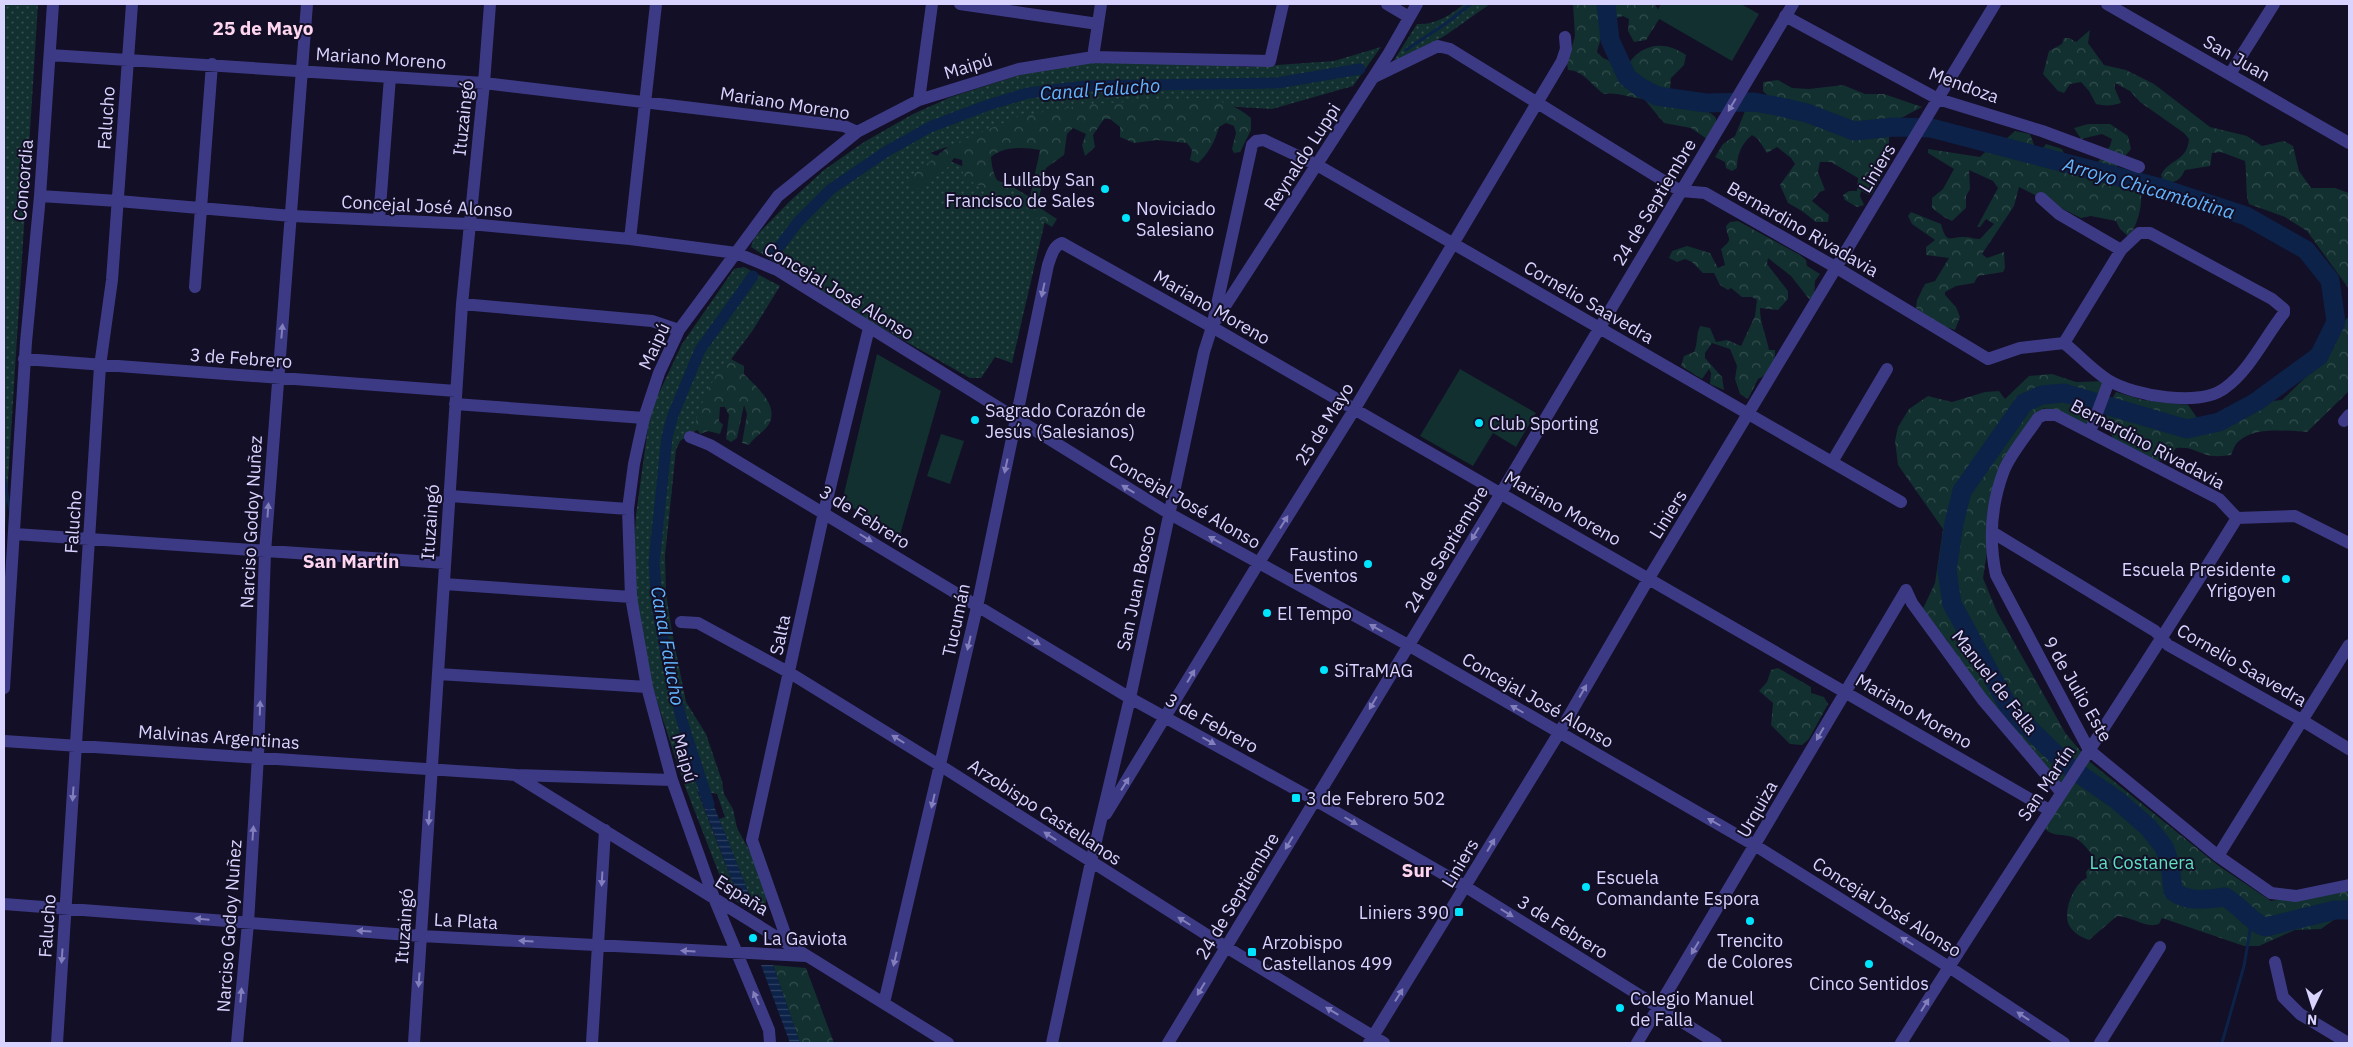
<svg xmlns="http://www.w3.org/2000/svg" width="2353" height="1047" viewBox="0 0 2353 1047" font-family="'IBM Plex Sans',sans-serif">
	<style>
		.grass { fill: url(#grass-dots) }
		.forest { fill: url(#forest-crowns) }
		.pitch { fill: #12302f }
		.water { fill: url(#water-rules) }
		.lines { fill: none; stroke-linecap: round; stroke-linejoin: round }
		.stream { stroke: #0c2248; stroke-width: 3 }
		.canal { stroke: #0c2248; stroke-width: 11 }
		.river { stroke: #0c2248; stroke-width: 19 }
		.minor { stroke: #3d3a85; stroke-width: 12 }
		.oneway { fill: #837fbc }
		.poi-dot { fill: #00e5ff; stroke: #130f26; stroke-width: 2 }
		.labels { text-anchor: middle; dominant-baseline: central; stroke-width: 4; stroke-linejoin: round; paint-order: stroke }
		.street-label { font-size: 18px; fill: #d9d4ff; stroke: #130f26 }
		.poi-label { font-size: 18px; fill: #d9d4ff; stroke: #130f26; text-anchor: start }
		.park-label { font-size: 18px; fill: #5fe0c0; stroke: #130f26 }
		.neighbourhood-label { font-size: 19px; font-weight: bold; fill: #ffd6f0; stroke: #130f26 }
		.water-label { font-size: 19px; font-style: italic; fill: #62b6ff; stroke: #130f26 }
	</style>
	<defs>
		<pattern id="grass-dots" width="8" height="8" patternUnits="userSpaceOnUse" patternTransform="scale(1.25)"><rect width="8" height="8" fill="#12302f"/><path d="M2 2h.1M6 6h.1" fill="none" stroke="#344d4e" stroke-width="1.8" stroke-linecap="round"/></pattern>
		<pattern id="forest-crowns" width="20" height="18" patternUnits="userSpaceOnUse" patternTransform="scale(1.25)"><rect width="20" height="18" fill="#12302f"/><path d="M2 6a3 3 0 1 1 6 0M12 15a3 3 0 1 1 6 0" fill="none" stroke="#344d4e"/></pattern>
		<pattern id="water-rules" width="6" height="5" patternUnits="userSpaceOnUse" patternTransform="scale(1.25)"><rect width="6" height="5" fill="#0c2248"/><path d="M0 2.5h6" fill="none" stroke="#2f4163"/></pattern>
	</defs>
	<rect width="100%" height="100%" fill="#130f26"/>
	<!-- grass -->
	<path class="grass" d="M4,4H38L4,544Z
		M1464,4H1490L1446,35L1389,68L1417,24C1435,25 1451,15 1464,4Z
		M1381,47L1353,86L1272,109L1204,105L1005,126L930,153L1011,186L1030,197L1045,221L1012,363L995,357L981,378H970L843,306L751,247L754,238L790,201L824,170L864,142L913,114L951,97L1023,74L1110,59L1248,67L1334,61Z
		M744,267L780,286L753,330L723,370L700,428L680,441L676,450L665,556L666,593L672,632L686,702L706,734L722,781L724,794L733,809L737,828L757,864L766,889V901L762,915L757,914L719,819L725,817L717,794L697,790L741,904L728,897L683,781L661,714L645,661L632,577L636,515L650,412L682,344L734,269Z"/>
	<!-- forest -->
	<path class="forest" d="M1573,4H1655L1661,16L1646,40L1634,42L1628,31L1629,19L1623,16C1605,21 1602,35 1597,52L1603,58L1626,68C1639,44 1663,39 1686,55L1684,65L1671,78L1669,101C1683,110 1706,105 1716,118V127L1707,139L1691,128L1664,123L1644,99C1630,98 1618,92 1604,94C1592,86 1583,70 1568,70L1567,64L1575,36Z
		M2090,30L2088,43L2104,65L2126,70L2154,84L2210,127L2247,136L2262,146L2284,141L2293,146L2299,171L2311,188H2335L2349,193V289L2307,231L2285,217L2249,204C2245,194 2247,175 2245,161L2221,152L2212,153L2210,166L2185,170C2179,182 2175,183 2163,181L2161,175C2170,158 2187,162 2189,139L2184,133L2140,102L2130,91L2115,83V89L2121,103C2112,106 2104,106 2096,104L2089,91L2081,82L2070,84L2064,93L2058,91L2043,74L2049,51L2062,44L2064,38H2069L2076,42Z
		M1778,80L1792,88L1809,89L1843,85L1865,94H1884L1922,107L1895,121L1889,134V160L1880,167L1883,174L1872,194L1869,195L1861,191L1860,196L1864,205L1857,207L1845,200L1843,195L1849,191H1857L1858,178L1831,162H1820L1818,172L1825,190L1820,192L1812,201L1829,215L1828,222H1816L1802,211L1788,203L1780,185L1795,164L1791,158L1777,147L1767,153L1758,139L1752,135C1741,144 1737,155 1737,168L1732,171L1726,168L1725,162L1715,157L1723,144L1735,136L1745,111L1761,110L1768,96L1763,91V82Z
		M1201,98C1220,100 1236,105 1251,118V130L1240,152L1234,153L1232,149L1236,133L1234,126L1226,123L1219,127C1215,141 1209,153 1198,163L1190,160L1192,150L1187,143L1157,140L1134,143L1120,137V127L1110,119H1104L1093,135L1095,147L1085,156L1082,145L1086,134L1073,128L1067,134L1064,155L1046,168L1037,206L1057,219L1052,227L1030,214V197L1040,150C1025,147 1003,146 991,157C993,179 999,187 1018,199L1013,205L1002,203L985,188L963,178L962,160L954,158L945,171L934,176L917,189L910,183L912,176L949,146L1020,116L1090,104Z
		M2088,124H2110L2128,136L2131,149L2117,166V173L2140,182C2144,200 2139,222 2129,237L2120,229L2116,221L2091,216L2081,218L2019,187L2014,206L1982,254L1987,258L2004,252L2005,268L2003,272L1978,276L1974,283L1956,286L1945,292V295L1956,307L1960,317L1955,330L1934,323L1916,308L1917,300L1925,284L1935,281L1949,258L1926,255V247L1935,240L1912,224L1908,216L1911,212L1941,224C1947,246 1950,236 1964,237C1970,237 1974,239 1980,239L1994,224L1986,219L1980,227H1977L1998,188L1993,181L1969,170L1970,189L1966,196V208L1952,221L1944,217L1932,208V198L1943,189L1954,169L1928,153V149L1980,157L1986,151L1996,148L2015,131L2030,134L2036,150L2040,152L2046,144L2062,149L2068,162L2080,164L2098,162L2110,146L2112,139L2102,134L2081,139L2074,128Z
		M1738,221L1800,255L1806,260L1807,266L1820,274L1815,281L1814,297L1809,299L1791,276L1768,258L1767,264L1788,291V299L1778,310L1760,308C1760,323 1766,335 1769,350H1775C1776,362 1769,375 1758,379L1748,399L1740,394L1735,379L1737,366L1730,349L1712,343L1705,353V358L1722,377L1724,390L1710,384L1711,373L1709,369L1702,379L1681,366L1684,356L1694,352C1698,343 1696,335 1700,326L1710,328L1716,342L1727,340L1741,346L1755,316L1757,300L1752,297H1742L1731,288L1728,290L1720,285L1714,273H1703L1692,262L1685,259L1677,262L1669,258L1672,251L1687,246L1710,253L1718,268L1725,265L1721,249C1735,238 1727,240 1726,226L1730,222Z
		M2349,316V391L2307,432C2288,431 2255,426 2239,441C2235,444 2233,450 2231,455C2223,456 2215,457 2207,455C2193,451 2192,447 2176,448C2173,452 2170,458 2166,460C2157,465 2124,450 2117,444C2109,434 2107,422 2105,410L2116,392L2143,400L2188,405L2205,429L2214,428L2230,422L2263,402L2282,400L2309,374L2326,351L2330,339Z
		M729,358L744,366V374C754,385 778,403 770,422C766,431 754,437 749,445L742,443L747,414L744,405L737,438L731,442L726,439L729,415L725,407H720L719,421L723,425L720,434L708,431L700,434L695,426C697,410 717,369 729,358Z
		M2052,374L2076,382L2109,381L2101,403L2087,398L2090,432L2044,408L2013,444L1999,475L1983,578L1997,612L2066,734L2090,762L2219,866L2271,901L2349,888V916L2338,917L2321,929L2295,930L2259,946H2244L2162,918L2159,924C2146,929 2131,916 2117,916L2089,940C2080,937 2072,932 2068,923C2064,909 2074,883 2087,878L2086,872L2096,860C2088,850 2082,839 2069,836C2059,834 2053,836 2045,829L2064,796L1968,683L1947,640L1920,615L1935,583L1943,529L1898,465L1895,441L1898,427L1909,409L1928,396L1952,402L1985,392L1999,391L2005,399L2029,376Z
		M1778,668L1811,687V693L1824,697L1828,704L1809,739L1802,745L1790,744L1771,725L1773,703L1759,691L1767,682L1771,670Z
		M773,965L806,968L834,1043H800Z"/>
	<!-- pitch -->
	<path class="pitch" d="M1661,4H1741L1759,14L1732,61L1654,16Z
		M877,354L941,391L900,535L842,502Z
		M1460,369L1536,413L1516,447L1493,433L1473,466L1420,436Z
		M941,434L964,441L950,484L927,476Z"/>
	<!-- water -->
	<path class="water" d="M697,789L708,791L757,914L741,904Z
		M761,965H773L800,1043H790Z"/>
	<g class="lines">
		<!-- stream -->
		<path class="stream" d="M1406,50L1448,22L1471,4
			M4,477L10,509
			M2222,1043L2244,966L2252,919"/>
		<!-- canal -->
		<path class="canal" d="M773,255L798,222L831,189L887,151L930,127L988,105L1028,93L1086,86L1277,83L1360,69
			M709,804L682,721L668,663L657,607L654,562L667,437L673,415L700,350L753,276"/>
		<!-- river -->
		<path class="river" d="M1606,4L1610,40L1627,77L1640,87L1657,96L1706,103L1754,102L1776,106L1807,113L1854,131L1894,127L1931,128L2161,188L2246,216L2306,250L2330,280L2336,322L2319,356L2256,402L2219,422L2187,429L2064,393L2042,395L2024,403L1962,491L1954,523L1947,570L1952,604L2011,711L2069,767L2117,800L2148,827L2164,847L2170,864L2173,891C2188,903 2208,899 2225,897C2241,906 2253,924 2266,927L2335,910H2349"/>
		<!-- minor -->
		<path class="minor" d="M960,4L1098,24
			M1387,4L1409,17
			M2107,4L2349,143
			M1785,16L1938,99L2042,131L2139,167
			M50,55L484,83L844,126L857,132
			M1093,57L1101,4
			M2230,74L2274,4
			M1374,77L1438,46L1450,49L1672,186L1681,191L1705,193L1837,268L1988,359L2020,348L2064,343C2079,355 2092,370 2108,380C2134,396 2200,407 2225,388C2250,370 2265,337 2284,313V309L2272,299L2150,233H2139L2121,250L2064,343
			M919,100L932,4
			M40,196L118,201L292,216L470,224L630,239L736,253L777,270L1170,514L1408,645L1756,846L1949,967L2064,1043
			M2041,198L2059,214L2121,250
			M379,220L390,77
			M630,239L656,4
			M195,287L212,64
			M462,304L652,321L679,330
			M1216,320L1389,53L1417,4
			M24,359L456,391
			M455,404L644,418
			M2344,421L2349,415
			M2090,432L2109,381
			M690,437L710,445L1130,698L1315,800L1466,887L1716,1043
			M1832,462L1887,369
			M450,496L628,509
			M1992,532L2155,631L2168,645L2303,721L2349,749
			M15,534L445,563
			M2349,543L2295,516L2237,518L2219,499L2056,415H2044L2038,418C2028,434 2009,455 2003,473C1991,506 1989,542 1996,575L2089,750L2218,856L2271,893L2296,896L2349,885
			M444,584L631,597
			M1906,590L1912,603L1982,699L2061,792
			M681,622L698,623L790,673L941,766L1226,947L1384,1043
			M438,674L647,687
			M4,688L26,342L40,196L53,4
			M4,741L516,775L672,780
			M518,777L948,1043
			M1106,814L1258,564L1354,410L1562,61L1566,49L1565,37
			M2218,856L2349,645
			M4,904L421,936L806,956
			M789,945L752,840L824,512L869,328
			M2275,962L2283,997L2300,1014L2348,1043
			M884,1003L977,607L1048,265C1051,257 1053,246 1062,243L1212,327L2049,810
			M57,1043L100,366L112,280L132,4
			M237,1043L248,923L258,756L265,552L307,4
			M414,1043L462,304L484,83L490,4
			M592,1043L605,830
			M770,1043L769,1030L714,898L672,780L647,687L631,597L628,509L634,464L644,418L659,373L679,330L778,196L857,132L919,100L1019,69L1093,57L1270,61L1283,4
			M1052,1043L1091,862L1130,698L1204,352L1212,327L1252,145L1256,141L1264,140L1317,165L1901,502
			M1168,1043L1501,493L1793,4
			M1369,1043L1559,733L1649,578L1995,4
			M1637,1043L1906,590
			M1901,1043C2011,867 2128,695 2237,518
			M2100,1043L2160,947"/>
	</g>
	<!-- one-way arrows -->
	<defs><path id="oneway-solid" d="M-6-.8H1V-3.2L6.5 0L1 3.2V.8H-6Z" transform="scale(1.25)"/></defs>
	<g class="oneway">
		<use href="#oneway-solid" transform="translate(1732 105) rotate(121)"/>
		<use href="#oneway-solid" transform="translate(1043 290) rotate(102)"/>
		<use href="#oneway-solid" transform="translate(282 331) rotate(-85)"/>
		<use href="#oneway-solid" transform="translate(1006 466) rotate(102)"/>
		<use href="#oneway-solid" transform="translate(1128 489) rotate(-149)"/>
		<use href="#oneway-solid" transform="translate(268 510) rotate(-86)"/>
		<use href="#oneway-solid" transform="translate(1284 522) rotate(-58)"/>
		<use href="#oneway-solid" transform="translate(1475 534) rotate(121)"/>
		<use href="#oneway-solid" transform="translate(866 538) rotate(32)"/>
		<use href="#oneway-solid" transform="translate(1215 540) rotate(-151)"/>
		<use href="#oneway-solid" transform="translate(1376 628) rotate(-151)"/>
		<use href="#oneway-solid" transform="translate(1034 641) rotate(31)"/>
		<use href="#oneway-solid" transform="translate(969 643) rotate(103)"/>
		<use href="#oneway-solid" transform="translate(1191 676) rotate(-59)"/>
		<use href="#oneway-solid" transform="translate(1583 691) rotate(-60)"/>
		<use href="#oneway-solid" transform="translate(1373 703) rotate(121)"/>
		<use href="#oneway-solid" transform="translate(260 708) rotate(-88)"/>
		<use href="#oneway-solid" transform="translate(1517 709) rotate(-150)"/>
		<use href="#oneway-solid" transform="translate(1820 734) rotate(120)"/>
		<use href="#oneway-solid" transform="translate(898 739) rotate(-148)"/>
		<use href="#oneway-solid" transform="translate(1209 741) rotate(29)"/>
		<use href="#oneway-solid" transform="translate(1125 784) rotate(-58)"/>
		<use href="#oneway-solid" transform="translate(73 794) rotate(94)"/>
		<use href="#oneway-solid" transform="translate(933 801) rotate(103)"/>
		<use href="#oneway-solid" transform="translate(429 818) rotate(94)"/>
		<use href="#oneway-solid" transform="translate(1351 821) rotate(30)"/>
		<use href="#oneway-solid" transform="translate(1714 822) rotate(-150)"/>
		<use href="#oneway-solid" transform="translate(253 833) rotate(-86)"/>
		<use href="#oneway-solid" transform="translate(1050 836) rotate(-147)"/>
		<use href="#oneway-solid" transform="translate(1289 843) rotate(121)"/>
		<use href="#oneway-solid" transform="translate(1491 845) rotate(-59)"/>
		<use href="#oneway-solid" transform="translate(602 879) rotate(93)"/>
		<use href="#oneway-solid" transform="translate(1507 913) rotate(32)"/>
		<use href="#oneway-solid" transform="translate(202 919) rotate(-175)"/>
		<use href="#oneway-solid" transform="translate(1184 921) rotate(-148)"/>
		<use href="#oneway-solid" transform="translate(364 931) rotate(-176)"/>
		<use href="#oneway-solid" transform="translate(526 941) rotate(-177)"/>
		<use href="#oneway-solid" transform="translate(1907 941) rotate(-148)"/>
		<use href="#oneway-solid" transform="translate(1695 948) rotate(121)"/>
		<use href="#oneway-solid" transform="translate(688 951) rotate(-176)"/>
		<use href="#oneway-solid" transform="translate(62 956) rotate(94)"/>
		<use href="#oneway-solid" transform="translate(895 959) rotate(103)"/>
		<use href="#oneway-solid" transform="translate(419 980) rotate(94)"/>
		<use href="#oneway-solid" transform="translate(1201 989) rotate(121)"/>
		<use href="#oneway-solid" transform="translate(241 995) rotate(-85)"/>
		<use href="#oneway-solid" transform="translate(1399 995) rotate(-58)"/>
		<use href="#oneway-solid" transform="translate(756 998) rotate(-113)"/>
		<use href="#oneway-solid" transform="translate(1925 1005) rotate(-58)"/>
		<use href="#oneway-solid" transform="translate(1332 1011) rotate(-149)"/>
		<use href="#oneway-solid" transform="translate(2023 1016) rotate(-146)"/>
	</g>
	<!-- markers -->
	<g class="poi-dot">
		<circle cx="1105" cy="189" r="5"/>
		<circle cx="1126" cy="218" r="5"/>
		<circle cx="975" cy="420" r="5"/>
		<circle cx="1479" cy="423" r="5"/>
		<circle cx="1368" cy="564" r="5"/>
		<circle cx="2286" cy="579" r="5"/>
		<circle cx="1267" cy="613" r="5"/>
		<circle cx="1324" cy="670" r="5"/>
		<rect x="1291" y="793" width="10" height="10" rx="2.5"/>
		<circle cx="1586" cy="887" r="5"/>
		<rect x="1454" y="907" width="10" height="10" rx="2.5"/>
		<circle cx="1750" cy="921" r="5"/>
		<circle cx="753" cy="938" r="5"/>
		<rect x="1247" y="947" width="10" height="10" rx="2.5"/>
		<circle cx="1869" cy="964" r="5"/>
		<circle cx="1620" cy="1008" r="5"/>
	</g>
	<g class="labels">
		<!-- street labels -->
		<g class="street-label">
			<text transform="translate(381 58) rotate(4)">Mariano Moreno</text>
			<text transform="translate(2237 58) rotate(30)">San Juan</text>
			<text transform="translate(968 66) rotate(-17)">Maipú</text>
			<text transform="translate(1964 85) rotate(20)">Mendoza</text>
			<text transform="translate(785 103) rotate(9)">Mariano Moreno</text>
			<text transform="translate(106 118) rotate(-86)">Falucho</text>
			<text transform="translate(463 118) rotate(-84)">Ituzaingó</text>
			<text transform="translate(1302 157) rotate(-57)">Reynaldo Luppi</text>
			<text transform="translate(1877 168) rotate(-59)">Liniers</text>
			<text transform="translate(23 180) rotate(-85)">Concordia</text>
			<text transform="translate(1654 202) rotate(-59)">24 de Septiembre</text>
			<text transform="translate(427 206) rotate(3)">Concejal José Alonso</text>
			<text transform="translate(1803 229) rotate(30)">Bernardino Rivadavia</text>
			<text transform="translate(839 291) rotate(31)">Concejal José Alonso</text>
			<text transform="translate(1589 302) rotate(30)">Cornelio Saavedra</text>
			<text transform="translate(1212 307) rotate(30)">Mariano Moreno</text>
			<text transform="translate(654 346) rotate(-65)">Maipú</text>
			<text transform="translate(241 358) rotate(4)">3 de Febrero</text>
			<text transform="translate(1324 424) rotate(-58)">25 de Mayo</text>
			<text transform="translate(2148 444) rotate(28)">Bernardino Rivadavia</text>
			<text transform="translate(1185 501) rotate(30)">Concejal José Alonso</text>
			<text transform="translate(1563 508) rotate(30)">Mariano Moreno</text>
			<text transform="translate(1668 514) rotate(-58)">Liniers</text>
			<text transform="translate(865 517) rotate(32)">3 de Febrero</text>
			<text transform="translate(73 522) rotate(-86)">Falucho</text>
			<text transform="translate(251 522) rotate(-87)">Narciso Godoy Nuñez</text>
			<text transform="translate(430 522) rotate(-86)">Ituzaingó</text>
			<text transform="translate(1446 549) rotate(-59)">24 de Septiembre</text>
			<text transform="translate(1136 588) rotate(-78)">San Juan Bosco</text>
			<text transform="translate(956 620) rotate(-78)">Tucumán</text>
			<text transform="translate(780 635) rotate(-78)">Salta</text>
			<text transform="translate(2242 665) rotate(30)">Cornelio Saavedra</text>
			<text transform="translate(1995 682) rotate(52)">Manuel de Falla</text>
			<text transform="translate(2078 689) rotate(60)">9 de Julio Este</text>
			<text transform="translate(1538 700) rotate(30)">Concejal José Alonso</text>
			<text transform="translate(1914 711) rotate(30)">Mariano Moreno</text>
			<text transform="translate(1212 723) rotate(29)">3 de Febrero</text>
			<text transform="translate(219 737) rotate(4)">Malvinas Argentinas</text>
			<text transform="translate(685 758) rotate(74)">Maipú</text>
			<text transform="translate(2046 783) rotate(-56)">San Martín</text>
			<text transform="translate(1757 809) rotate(-60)">Urquiza</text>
			<text transform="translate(1045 812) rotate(33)">Arzobispo Castellanos</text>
			<text transform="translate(1460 863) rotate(-59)">Liniers</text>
			<text transform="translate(742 895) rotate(32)">España</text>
			<text transform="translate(1237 896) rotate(-59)">24 de Septiembre</text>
			<text transform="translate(1887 907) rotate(32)">Concejal José Alonso</text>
			<text transform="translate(466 921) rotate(3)">La Plata</text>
			<text transform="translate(47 926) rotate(-86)">Falucho</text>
			<text transform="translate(229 926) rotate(-86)">Narciso Godoy Nuñez</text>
			<text transform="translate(404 926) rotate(-86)">Ituzaingó</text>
			<text transform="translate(1563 927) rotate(32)">3 de Febrero</text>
		</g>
		<!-- poi labels -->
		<g class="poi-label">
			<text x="1095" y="179" text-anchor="end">Lullaby San<tspan x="1095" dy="21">Francisco de Sales</tspan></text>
			<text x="1136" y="208">Noviciado<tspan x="1136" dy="21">Salesiano</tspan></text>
			<text x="985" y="410">Sagrado Corazón de<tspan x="985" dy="21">Jesús (Salesianos)</tspan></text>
			<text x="1489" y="423">Club Sporting</text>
			<text x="1358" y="554" text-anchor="end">Faustino<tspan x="1358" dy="21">Eventos</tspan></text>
			<text x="2276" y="569" text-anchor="end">Escuela Presidente<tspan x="2276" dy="21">Yrigoyen</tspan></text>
			<text x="1277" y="613">El Tempo</text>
			<text x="1334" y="670">SiTraMAG</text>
			<text x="1306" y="798">3 de Febrero 502</text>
			<text x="1596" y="877">Escuela<tspan x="1596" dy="21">Comandante Espora</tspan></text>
			<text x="1449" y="912" text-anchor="end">Liniers 390</text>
			<text x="763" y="938">La Gaviota</text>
			<text x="1750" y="940" text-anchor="middle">Trencito<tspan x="1750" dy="21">de Colores</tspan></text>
			<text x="1262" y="942">Arzobispo<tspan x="1262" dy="21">Castellanos 499</tspan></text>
			<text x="1869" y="983" text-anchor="middle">Cinco Sentidos</text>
			<text x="1630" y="998">Colegio Manuel<tspan x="1630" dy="21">de Falla</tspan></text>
		</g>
		<!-- park labels -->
		<g class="park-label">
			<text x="2142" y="862">La Costanera</text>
		</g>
		<!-- neighbourhood labels -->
		<g class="neighbourhood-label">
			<text x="263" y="28">25 de Mayo</text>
			<text x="351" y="561">San Martín</text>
			<text x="1417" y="870">Sur</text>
		</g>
		<!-- water labels -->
		<g class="water-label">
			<text transform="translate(1100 89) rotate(-4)">Canal Falucho</text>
			<text transform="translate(2149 188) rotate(16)">Arroyo Chicamtoltina</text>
			<text transform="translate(668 646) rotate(80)">Canal Falucho</text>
		</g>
	</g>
	<!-- border -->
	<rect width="2353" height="1047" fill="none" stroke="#d9d4ff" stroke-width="10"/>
	<!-- north arrow -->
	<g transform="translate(2313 1007) rotate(184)" stroke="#130f26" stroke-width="4" paint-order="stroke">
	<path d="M0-4L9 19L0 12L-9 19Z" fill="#d9d4ff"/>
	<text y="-8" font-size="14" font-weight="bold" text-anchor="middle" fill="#d9d4ff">N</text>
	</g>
</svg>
